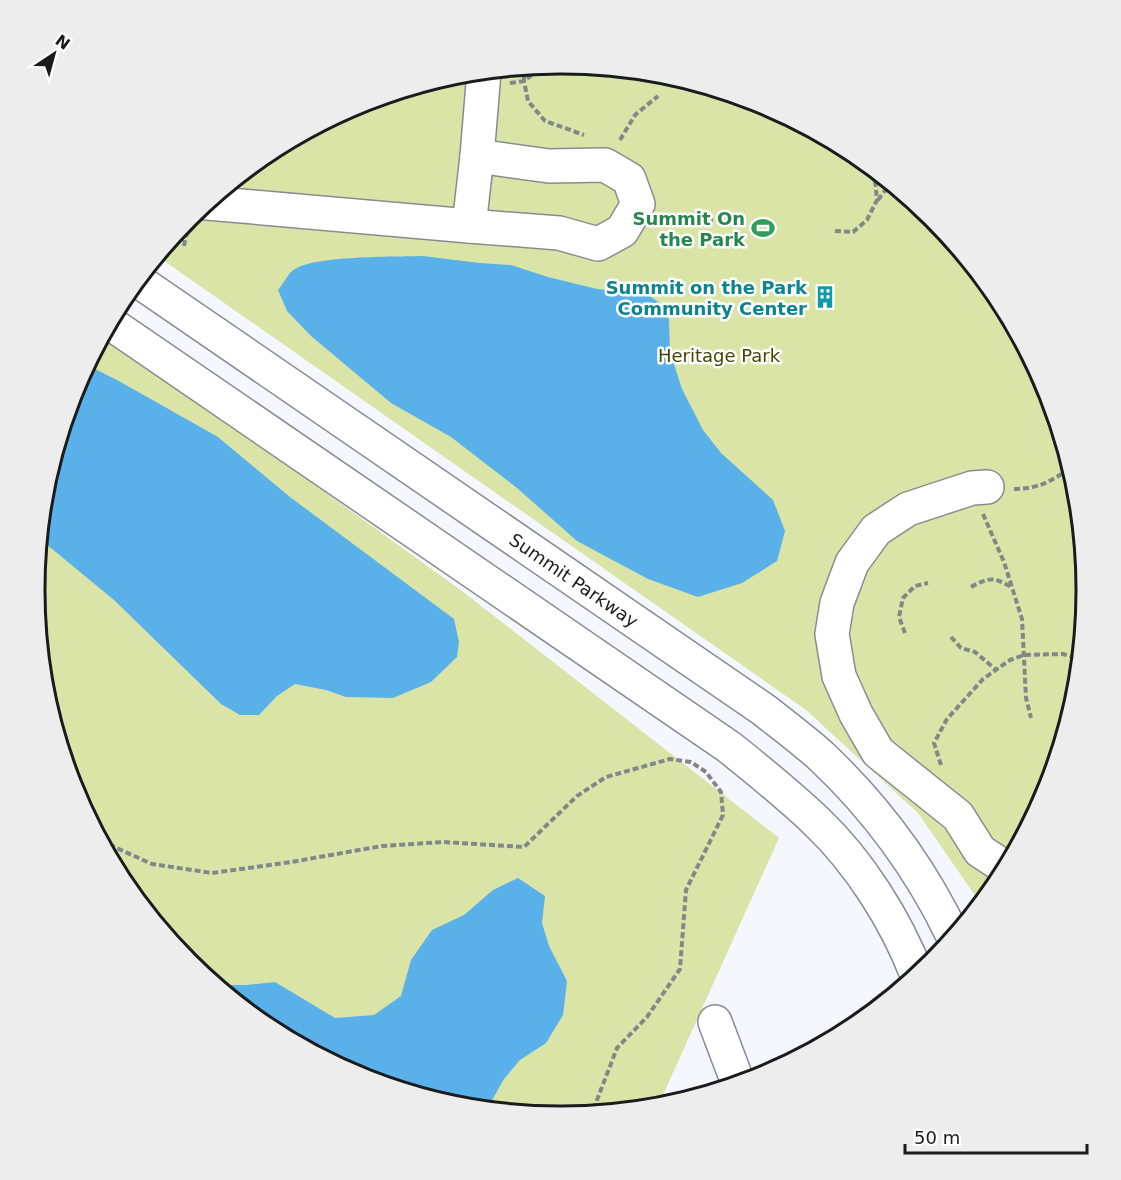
<svg xmlns="http://www.w3.org/2000/svg" width="1121" height="1180" viewBox="0 0 1121 1180" font-family="'DejaVu Sans',sans-serif">
	<style>
		.green { fill: #dae4a7 }
		.water { fill: #5ab1e9 }
		.lines { fill: none; stroke-linecap: round; stroke-linejoin: round }
		.minor-casing { stroke: #888b90; stroke-width: 36 }
		.path { stroke: #84868a; stroke-width: 4; stroke-dasharray: 6 3; stroke-linecap: butt }
		.minor { stroke: #fff; stroke-width: 33 }
		.labels { text-anchor: middle; dominant-baseline: central; stroke-width: 5; stroke-linejoin: round; paint-order: stroke }
		.leisure-label { font-size: 18px; font-weight: bold; fill: #27864d; stroke: #fff; text-anchor: end }
		.culture-label { font-size: 18px; font-weight: bold; fill: #0d838f; stroke: #fff; text-anchor: end }
		.park-label { font-size: 18px; fill: #404700; stroke: #fff }
		.street-label { font-size: 18px; fill: #1a1b1d; stroke: #fff }
		.rim { fill: none; stroke: #1a1b1d; stroke-width: 3 }
	</style>
	<rect width="100%" height="100%" fill="#f4f7fd"/>
	<!-- green -->
	<path class="green" d="M561,64L663,74L762,104L853,153L933,218L998,298L1047,389L1076,488L1086,590L1076,693L1046,792L998,883L979,905L974,894L918,813L806,710L157,256L189,218L269,152L360,104L458,74Z
		M104,333L462,591L779,838L658,1106L560,1116L458,1106L359,1076L268,1027L188,962L123,882L74,791L45,692L35,590L45,487L75,388Z"/>
	<!-- water -->
	<path class="water" d="M422,256L480,263L511,265L548,277L597,289L645,293L667,308L669,321L670,352L682,389L703,430L721,453L773,500L785,531L777,561L742,583L698,597L648,579L577,541L517,488L451,437L391,403L311,336L287,311L278,290C283,284 287,276 292,271C310,255 396,257 422,256Z
		M87,365L117,380L218,437L290,497L454,619L459,642L457,657L431,682L393,698L346,697L326,690L295,684L277,696L259,715H240L221,704L114,600L40,539L45,487L75,388Z
		M518,878L545,896L542,923L549,946L567,981L563,1015L546,1043L520,1060L504,1079L487,1109L458,1106L359,1076L268,1027L216,985H246L275,982L335,1018L374,1015L401,996L411,960L432,930L464,915L493,890Z"/>
	<g class="lines">
		<!-- minor casing -->
		<g class="minor-casing">
			<g id="minor">
				<path d="M207,203L469,226L559,233L598,244L622,231L638,204L629,179L605,165L549,166L477,156"/>
				<path d="M469,226L477,156L484,72"/>
				<path id="s1" d="M137,280L764,710C783,725 803,740 821,756C875,807 921,869 953,936"/>
				<path d="M110,323L729,747C759,771 789,795 817,822C859,862 896,920 917,975"/>
				<path d="M987,487L972,488L908,509L876,530L852,563L837,603L832,634L839,676L856,714L878,752L958,816L980,851L1006,868"/>
				<path d="M715,1022L738,1083"/>
			</g>
		</g>
		<!-- path -->
		<path class="path" d="M524,68V81L528,101L545,121L584,135
			M510,83L524,81L543,66
			M620,140L635,115L658,96
			M878,200L890,184
			M662,218L736,221
			M835,231L853,232L867,220L877,200L874,170
			M184,246L186,235L194,226
			M1014,489C1038,489 1052,481 1070,468
			M983,514L1004,562L1022,619L1026,698L1031,718
			M971,587C989,577 994,577 1011,587
			M905,633L899,617L903,598L915,586L928,583
			M951,637L961,648L975,652L995,669
			M941,765L934,743L947,719L983,679L1010,660L1024,655L1063,654L1080,659
			M101,841L152,864L212,873L291,862L382,846L443,842L524,847L577,796L606,777L670,759L691,762L706,772L721,792L723,815L686,890L680,969L647,1017L617,1048L592,1113"/>
		<!-- minor -->
		<use href="#minor" class="minor"/>
	</g>
	<!-- icons -->
	<defs>
		<g id="stadium-bare" transform="scale(1.8)"><path d="M0-5a6.5 5 0 1 0 0 10a6.5 5 0 1 0 0-10ZM-3.5-1.8h7v3.6h-7Z" fill="#2e9e5b" stroke="#fff" stroke-width="2.5" paint-order="stroke"/></g>
		<g id="building-bare" transform="scale(1.8)"><path d="M-4-6H4V6H1V3H-1V6H-4ZM-2.5-4.3h1.7v1.8h-1.7ZM.8-4.3h1.7v1.8H.8ZM-2.5-1h1.7V.8h-1.7ZM.8-1h1.7V.8H.8Z" fill="#0f9aa8" stroke="#fff" stroke-width="2.5" paint-order="stroke"/></g>
	</defs>
	<g fill-rule="evenodd">
		<use href="#stadium-bare" x="763" y="228"/>
		<use href="#building-bare" x="825" y="297"/>
	</g>
	<g class="labels">
		<!-- leisure labels -->
		<g class="leisure-label">
			<text x="745" y="218">Summit On<tspan x="745" dy="21">the Park</tspan></text>
		</g>
		<!-- culture labels -->
		<g class="culture-label">
			<text x="807" y="287">Summit on the Park<tspan x="807" dy="21">Community Center</tspan></text>
		</g>
		<!-- park labels -->
		<g class="park-label">
			<text x="719" y="355">Heritage Park</text>
		</g>
		<!-- street labels -->
		<g class="street-label">
			<text stroke="none"><textPath href="#s1" startOffset="530">Summit Parkway</textPath></text>
		</g>
	</g>
	<!-- crop -->
	<path d="M0 0H1121V1180H0ZM560 74H561A515 515 0 0 1 1076 589V591A515 515 0 0 1 561 1106H560A515 515 0 0 1 45 591V589A515 515 0 0 1 560 74Z" fill="#ededed" fill-rule="evenodd"/>
	<path class="rim" d="M560 74H561A515 515 0 0 1 1076 589V591A515 515 0 0 1 561 1106H560A515 515 0 0 1 45 591V589A515 515 0 0 1 560 74Z"/>
	<!-- north arrow -->
	<g transform="translate(54 54) rotate(36)" stroke="#ffffff" stroke-width="4.5" paint-order="stroke">
	<path d="M0-4.5L10 22L0 15L-10 22Z" fill="#1a1b1d"/>
	<text y="-9" font-size="16" font-weight="bold" text-anchor="middle" fill="#1a1b1d">N</text>
	</g>
	<!-- scale -->
	<path d="M905 1144v9h182v-9" fill="none" stroke="#1a1b1d" stroke-width="3"/>
	<text x="914" y="1144" font-size="18" fill="#1a1b1d" stroke="#ffffff" stroke-width="4.5" paint-order="stroke">50 m</text>
</svg>
